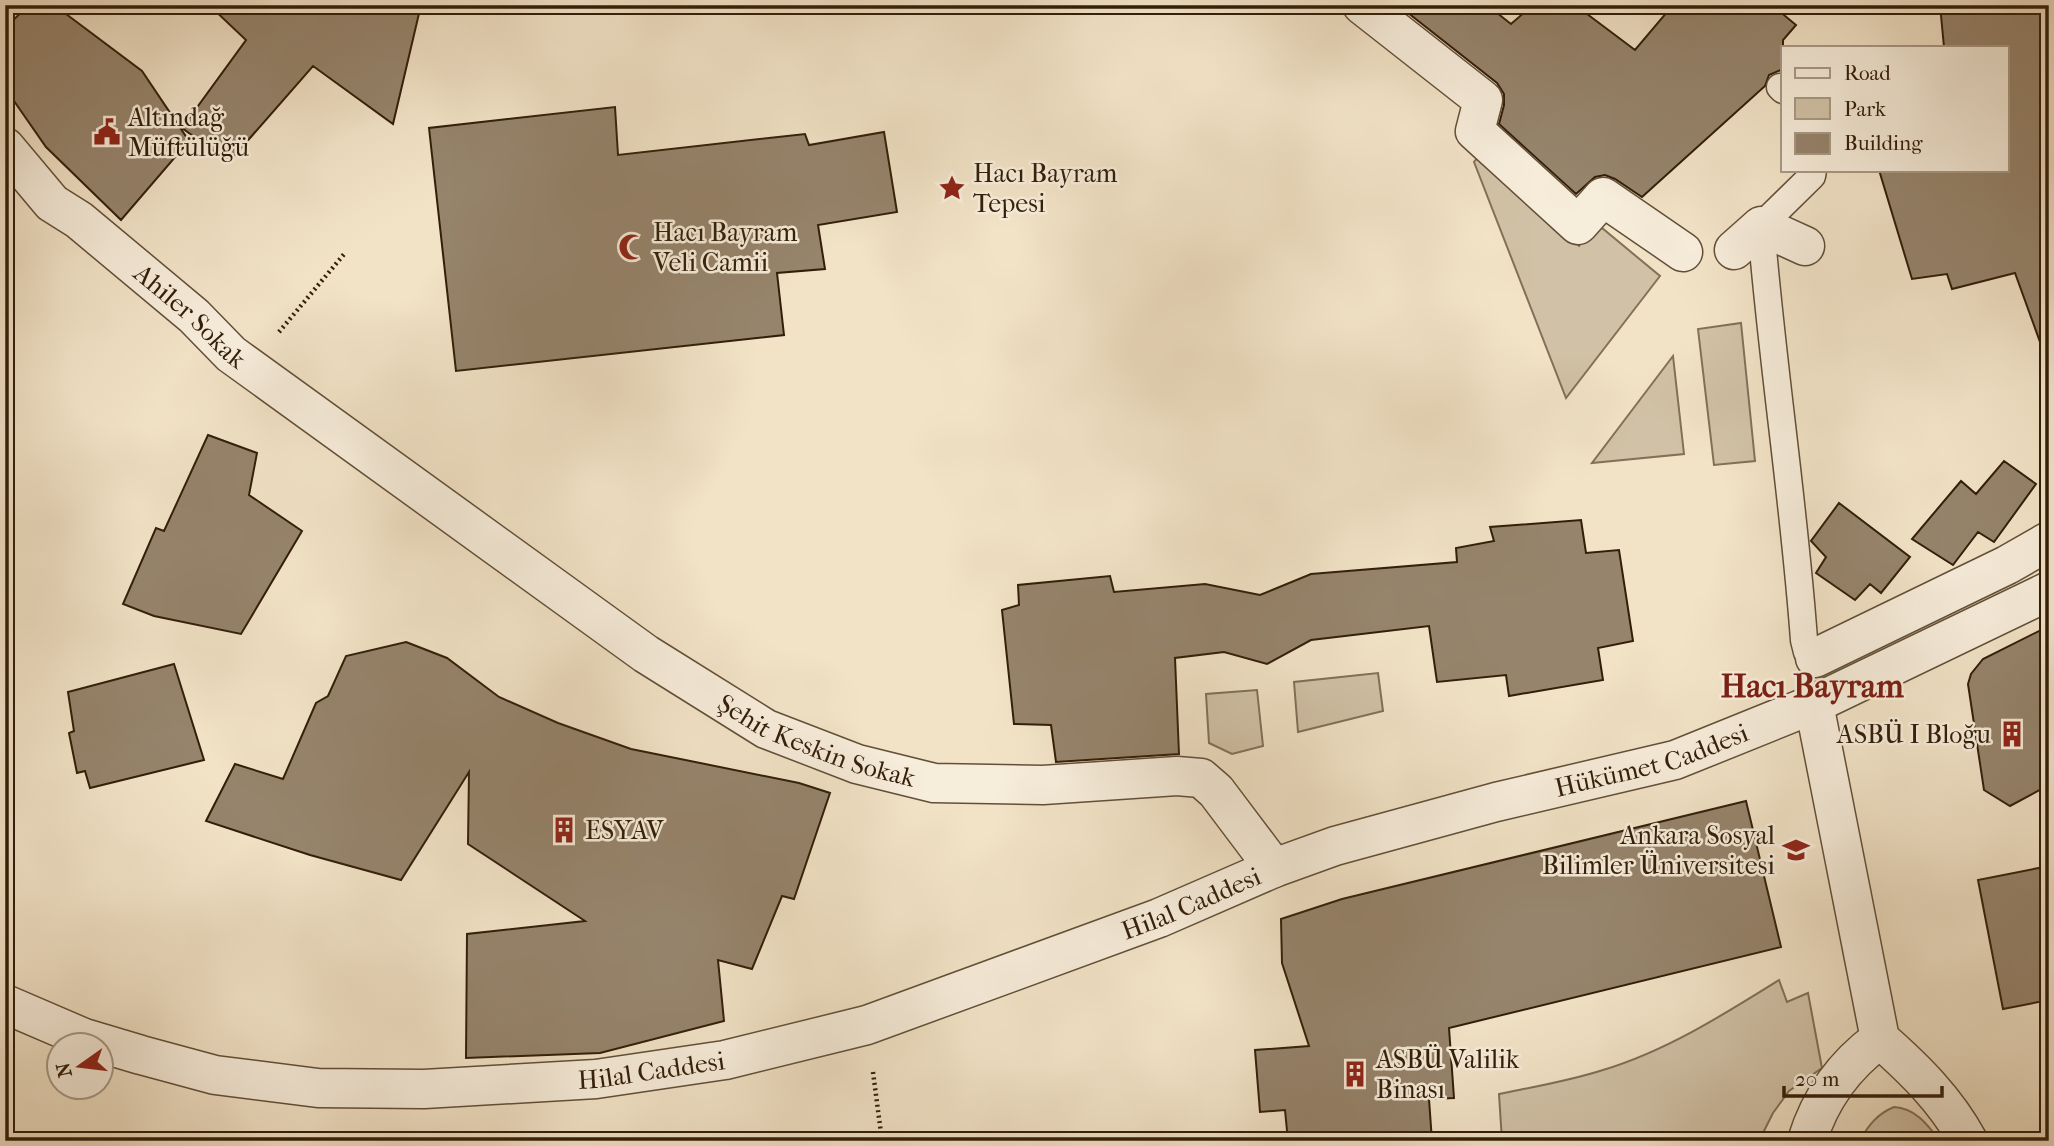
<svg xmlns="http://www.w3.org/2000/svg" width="2054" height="1146" viewBox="0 0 2054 1146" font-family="'IM FELL French Canon',serif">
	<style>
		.green { fill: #d1c2a7; stroke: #827058; stroke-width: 2 }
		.building { fill: #96846c; stroke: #321e09; stroke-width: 2 }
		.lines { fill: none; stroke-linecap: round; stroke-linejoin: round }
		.lane-casing { stroke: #624f38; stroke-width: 29 }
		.street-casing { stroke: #624f38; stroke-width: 41 }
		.path { stroke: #321e09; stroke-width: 4.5; stroke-dasharray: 2 3.5; stroke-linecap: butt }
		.lane { stroke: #f7eddb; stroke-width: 26 }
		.street { stroke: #f7eddb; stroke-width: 38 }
		.labels { text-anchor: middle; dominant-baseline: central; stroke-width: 5; stroke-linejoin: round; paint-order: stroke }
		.poi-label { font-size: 26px; fill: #321e09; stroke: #f7eddb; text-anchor: start }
		.street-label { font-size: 26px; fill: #321e09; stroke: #f7eddb }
		.district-label { font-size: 33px; font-weight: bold; fill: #7a1f14; stroke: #f7eddb }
	</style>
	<rect width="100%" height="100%" fill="#f2e3c7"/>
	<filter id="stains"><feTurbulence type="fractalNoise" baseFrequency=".00286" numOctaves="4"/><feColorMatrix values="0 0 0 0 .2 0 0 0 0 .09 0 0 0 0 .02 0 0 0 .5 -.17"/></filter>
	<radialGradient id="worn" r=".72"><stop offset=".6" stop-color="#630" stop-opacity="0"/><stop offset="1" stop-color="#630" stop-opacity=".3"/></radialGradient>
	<!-- green -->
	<path class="green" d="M1482,152L1579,246L1596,223L1660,276L1566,398L1474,162Z
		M1741,323L1755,461L1714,465L1698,329Z
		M1673,356L1684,454L1592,463Z
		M1378,673L1383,711L1298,732L1294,682Z
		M1257,690L1263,746L1232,754L1209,743L1206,694Z
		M1779,980L1787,1002L1808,993L1822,1068L1789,1091L1773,1113L1759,1141H1502L1499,1094C1533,1087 1569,1081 1603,1070C1666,1051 1723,1015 1779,980Z
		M1894,1107C1915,1108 1927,1124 1940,1141H1859C1869,1125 1877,1114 1894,1107Z"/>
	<!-- building -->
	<path class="building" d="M29,5H54L142,71L189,141L121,220L46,147L5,88V28Z
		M209,5H421L393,124L313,66L229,162L182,128L246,40Z
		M1398,5H1487L1511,24L1533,5H1575L1635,50L1673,5H1772L1796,25L1783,40V69L1769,75L1765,86L1642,197L1615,179L1605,175L1595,177L1576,194L1499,124L1504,105V94L1497,83Z
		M1940,5H2049V352L2044,353L2015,273L1952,289L1947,274L1912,279L1879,170H2007V47H1944Z
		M615,107L618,155L805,134L809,145L884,132L897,212L818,225L825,269L777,273L784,335L456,371L429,128Z
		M208,435L257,453L249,495L302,531L241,634L154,616L123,604L156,528L164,531Z
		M2004,461L2036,484L1994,542L1978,532L1953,565L1912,539L1961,481L1976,494Z
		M1839,503L1910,557L1881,593L1870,584L1855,600L1816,573L1826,557L1811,541Z
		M1581,520L1586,553L1619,550L1633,641L1598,648L1603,680L1509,696L1506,675L1437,682L1429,626L1311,640L1267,664L1224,652L1175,658L1179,754L1056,762L1051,725L1014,724L1002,610L1019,605L1018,585L1110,576L1114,592L1205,584L1260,595L1311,574L1457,562L1456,548L1494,541L1490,527Z
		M2049,626V785L2010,806L1984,790L1968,684L1971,674L1983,659Z
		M406,642L447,658L499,697L558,723L631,749L799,783L830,793L794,899L782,896L752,969L718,960L724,1021L600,1053L466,1058L467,934L585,921L468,844L469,772L401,880L310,855L206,821L235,764L283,779L316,703L328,696L346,656Z
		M174,664L204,760L90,788L85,771L77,773L69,733L74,731L68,692Z
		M1746,801L1781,947L1449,1028L1454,1098L1429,1099L1432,1141H1288L1285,1110L1260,1112L1255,1050L1309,1046L1282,963L1281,919L1342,899Z
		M2049,866V1000L2003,1009L1978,880Z"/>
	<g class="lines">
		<!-- lane casing -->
		<g class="lane-casing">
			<path id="lane" d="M1780,87L1783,90
				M1813,170L1812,176L1761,226C1772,364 1794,501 1804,640L1807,652L1815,658"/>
		</g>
		<!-- street casing -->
		<g class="street-casing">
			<g id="street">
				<path d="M1362,5L1483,100L1475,131L1578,225L1603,197L1683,252"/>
				<path id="s1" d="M5,147L52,203L79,220L194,316L231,354L646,654L766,729L857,764L934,783L1043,785L1177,776L1201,778L1216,791L1274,868"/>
				<path d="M1734,250L1761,226L1805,246"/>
				<path d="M1815,658L2007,565L2049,541"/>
				<path d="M1814,704L1880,1039C1914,1069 1946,1100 1968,1141"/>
				<path id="s2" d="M5,1004L84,1038L141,1055L215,1075L318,1088L424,1089L596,1079L725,1060L867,1025L1159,918L1274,868L1335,846L1496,802L1675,760L1814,704L2049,591"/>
				<path d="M1807,1141C1820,1098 1844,1065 1880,1039"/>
			</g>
		</g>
		<!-- path -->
		<path class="path" d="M279,332L345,253
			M873,1072L882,1141"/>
		<!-- lane -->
		<use href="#lane" class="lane"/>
		<!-- street -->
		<use href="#street" class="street"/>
	</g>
	<!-- icons -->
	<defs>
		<g id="civic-bare" transform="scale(2.1)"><path d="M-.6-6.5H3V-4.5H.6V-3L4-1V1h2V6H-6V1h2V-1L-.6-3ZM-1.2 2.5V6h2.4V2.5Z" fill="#8f2418" stroke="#f7eddb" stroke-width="2.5" paint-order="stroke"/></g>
		<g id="sight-bare" transform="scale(2.1)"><path d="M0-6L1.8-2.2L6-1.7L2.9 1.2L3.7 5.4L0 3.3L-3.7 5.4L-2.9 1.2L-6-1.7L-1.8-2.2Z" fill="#8f2418" stroke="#f7eddb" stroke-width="2.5" paint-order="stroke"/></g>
		<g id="mosque-bare" transform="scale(2.1)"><path d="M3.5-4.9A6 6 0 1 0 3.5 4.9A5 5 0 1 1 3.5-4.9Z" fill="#8f2418" stroke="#f7eddb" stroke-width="2.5" paint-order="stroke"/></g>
		<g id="building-bare" transform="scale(2.1)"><path d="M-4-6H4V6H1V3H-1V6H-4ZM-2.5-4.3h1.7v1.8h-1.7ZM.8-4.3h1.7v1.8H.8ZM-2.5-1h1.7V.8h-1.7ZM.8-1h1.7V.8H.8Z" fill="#8f2418" stroke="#f7eddb" stroke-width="2.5" paint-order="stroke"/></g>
		<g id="university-bare" transform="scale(2.1)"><path d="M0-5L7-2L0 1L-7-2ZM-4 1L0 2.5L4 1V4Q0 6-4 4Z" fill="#8f2418" stroke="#f7eddb" stroke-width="2.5" paint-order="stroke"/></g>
	</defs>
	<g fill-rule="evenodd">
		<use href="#civic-bare" x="107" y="132"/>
		<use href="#sight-bare" x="952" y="188"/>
		<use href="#mosque-bare" x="632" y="247"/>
		<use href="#building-bare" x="2012" y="734"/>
		<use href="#building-bare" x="564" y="830"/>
		<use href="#university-bare" x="1796" y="850"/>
		<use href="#building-bare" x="1355" y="1074"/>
	</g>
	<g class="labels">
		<!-- poi labels -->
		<g class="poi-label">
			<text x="128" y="117">Altındağ<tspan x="128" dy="30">Müftülüğü</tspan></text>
			<text x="973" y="173">Hacı Bayram<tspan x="973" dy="30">Tepesi</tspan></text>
			<text x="653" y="232">Hacı Bayram<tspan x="653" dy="30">Veli Camii</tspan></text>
			<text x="1991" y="734" text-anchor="end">ASBÜ I Bloğu</text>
			<text x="585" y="830">ESYAV</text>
			<text x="1775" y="835" text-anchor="end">Ankara Sosyal<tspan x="1775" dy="30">Bilimler Üniversitesi</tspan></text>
			<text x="1376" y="1059">ASBÜ Valilik<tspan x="1376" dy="30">Binası</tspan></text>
		</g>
		<!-- street labels -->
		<g class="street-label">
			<text stroke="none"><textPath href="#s1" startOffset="252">Ahiler Sokak</textPath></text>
			<text stroke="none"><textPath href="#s1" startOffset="1013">Şehit Keskin Sokak</textPath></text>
			<text stroke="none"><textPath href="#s2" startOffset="1710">Hükümet Caddesi</textPath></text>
			<text stroke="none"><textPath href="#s2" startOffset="1227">Hilal Caddesi</textPath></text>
			<text stroke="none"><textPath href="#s2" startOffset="660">Hilal Caddesi</textPath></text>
		</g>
		<!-- district labels -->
		<g class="district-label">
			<text x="1812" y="686">Hacı Bayram</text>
		</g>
	</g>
	<!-- margin -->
	<rect width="2054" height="1146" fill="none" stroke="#f2e3c7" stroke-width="28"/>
	<rect x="7" y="7" width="2040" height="1132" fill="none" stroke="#321e09" stroke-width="3.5"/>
	<rect x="14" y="14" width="2026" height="1118" fill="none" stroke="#321e09" stroke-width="2"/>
	<!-- legend -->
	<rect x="1781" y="46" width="228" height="126" fill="#f7eddb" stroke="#a89a87" stroke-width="2"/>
	<rect x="1795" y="68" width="35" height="10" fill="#f7eddb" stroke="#a89a87" stroke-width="2"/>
	<text x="1844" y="80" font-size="21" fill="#321e09">Road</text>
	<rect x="1795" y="98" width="35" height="21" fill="#d1c2a7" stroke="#a89a87" stroke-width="2"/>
	<text x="1844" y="116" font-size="21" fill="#321e09">Park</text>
	<rect x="1795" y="133" width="35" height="21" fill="#96846c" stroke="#a89a87" stroke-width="2"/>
	<text x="1844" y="150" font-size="21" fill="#321e09">Building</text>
	<!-- north arrow -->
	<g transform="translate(80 1066) rotate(256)"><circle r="33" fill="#f7eddb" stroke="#a89a87" stroke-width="2"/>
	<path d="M0-5L12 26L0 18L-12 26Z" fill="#8f2418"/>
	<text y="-10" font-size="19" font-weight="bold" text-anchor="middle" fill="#321e09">N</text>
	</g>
	<!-- scale -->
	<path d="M1784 1086v10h158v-10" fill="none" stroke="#321e09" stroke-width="3.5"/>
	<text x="1795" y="1086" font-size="21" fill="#321e09" stroke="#f7eddb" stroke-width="5" paint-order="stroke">20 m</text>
	<rect width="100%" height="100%" filter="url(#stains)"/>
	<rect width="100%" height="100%" fill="url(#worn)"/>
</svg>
